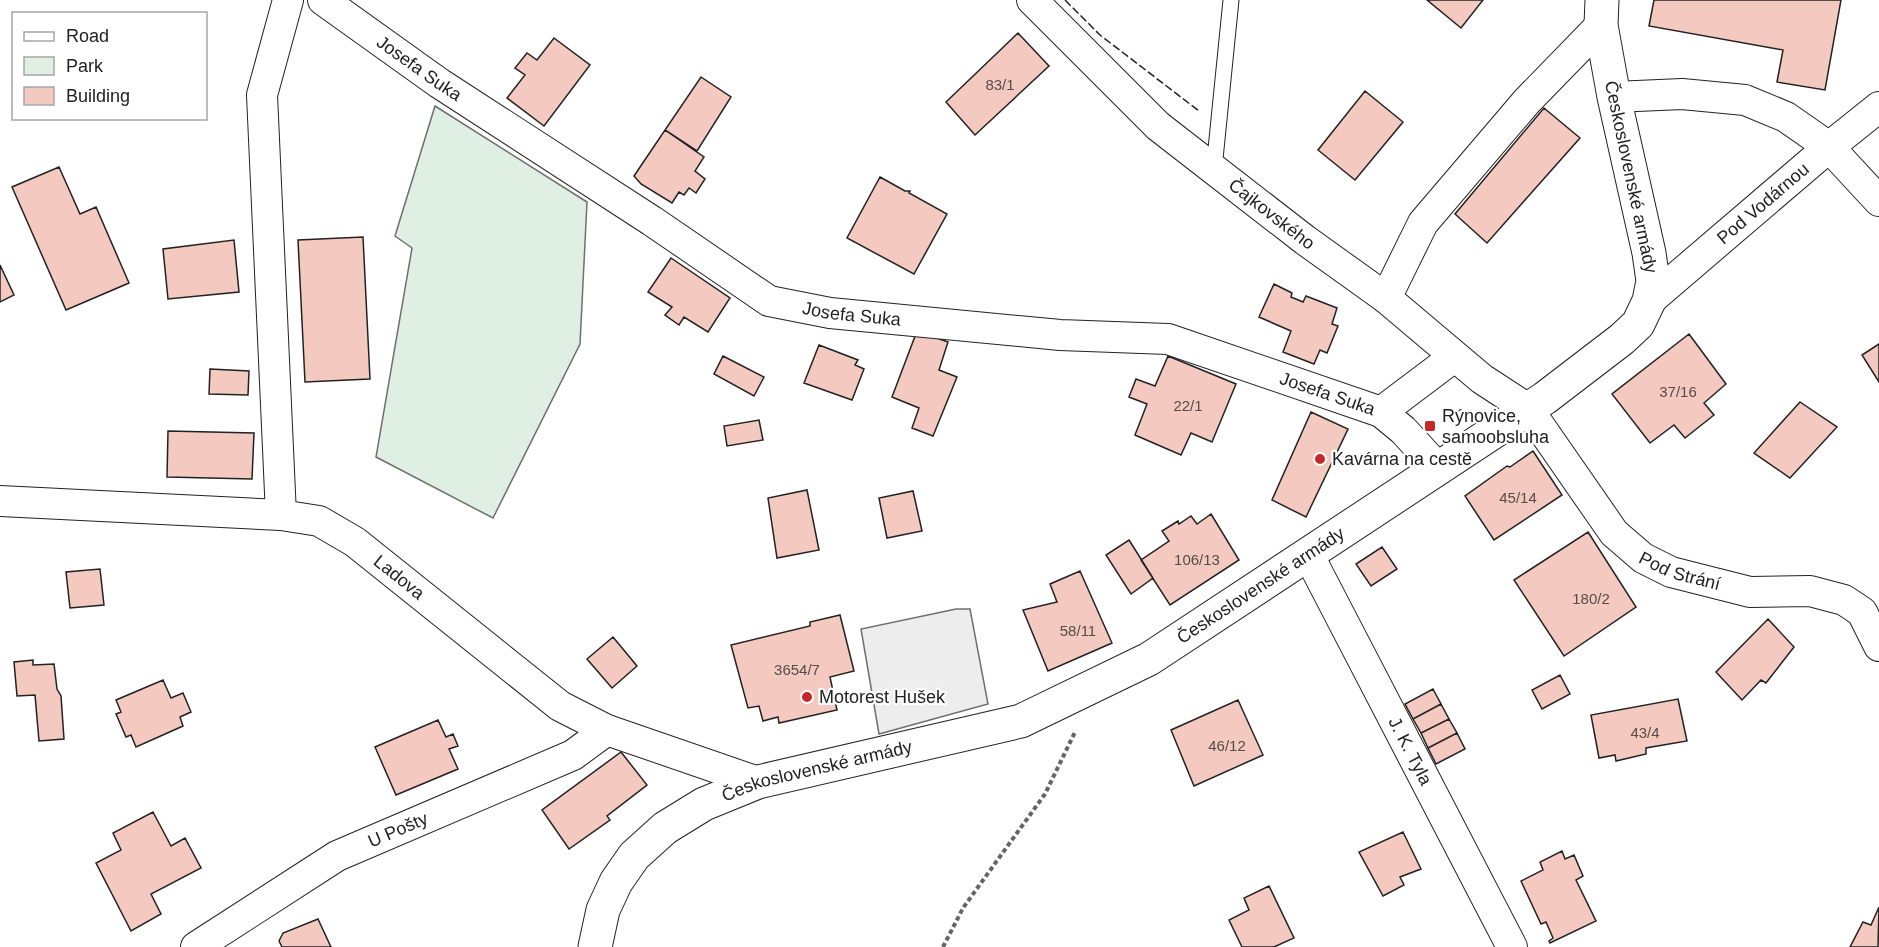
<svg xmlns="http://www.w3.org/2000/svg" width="1879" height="947" viewBox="0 0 1879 947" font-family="Arial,sans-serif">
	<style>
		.green { fill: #e0efe3; stroke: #6f6f6f; stroke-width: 1.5 }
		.parking { fill: #ededed; stroke: #6f6f6f; stroke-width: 1.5 }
		.building { fill: #f3c9c0; stroke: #222; stroke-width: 1.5 }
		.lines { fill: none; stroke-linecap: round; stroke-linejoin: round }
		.service-casing { stroke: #222; stroke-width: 17 }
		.minor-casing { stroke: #222; stroke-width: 32 }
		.tertiary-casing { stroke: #222; stroke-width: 35 }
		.path { stroke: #646464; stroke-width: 4; stroke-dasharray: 4.5 3; stroke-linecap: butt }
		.service { stroke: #fff; stroke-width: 15 }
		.minor { stroke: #fff; stroke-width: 30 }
		.tertiary { stroke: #fff; stroke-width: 33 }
		.fence { stroke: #222; stroke-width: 1.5; stroke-dasharray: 8 3; stroke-linecap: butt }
		.poi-dot { fill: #c62828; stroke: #fff; stroke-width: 2 }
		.labels { text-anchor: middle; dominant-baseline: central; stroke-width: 4.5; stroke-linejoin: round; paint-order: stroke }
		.number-label { font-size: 15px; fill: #564c4a }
		.street-label { font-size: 18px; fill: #222; stroke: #fff }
		.poi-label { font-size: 18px; fill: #222; stroke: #fff; text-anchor: start }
	</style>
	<rect width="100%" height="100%" fill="#fff"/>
	<!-- green -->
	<path class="green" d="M435,106L587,202L580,344L493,518L376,457L412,248L395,236Z"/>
	<!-- parking -->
	<path class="parking" d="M956,609H970L988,704L879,734L861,629Z"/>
	<!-- building -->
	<path class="building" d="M1427,0H1483L1461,28Z
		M1654,0H1841L1825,90L1777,82L1783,50L1649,26Z
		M1018,33L1049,66L975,135L946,102Z
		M554,38L590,65L544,126L507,98L525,75L515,68L527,53L537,60Z
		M701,77L731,97L697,151L665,130Z
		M1365,91L1403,122L1355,180L1318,150Z
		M1544,108L1580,138L1487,243L1455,214Z
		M665,130L704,157L695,171L705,179L696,193L689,188L684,195L679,192L672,203L641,184L634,176Z
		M59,167L80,214L96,207L129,283L66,310L12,187Z
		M880,177L905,191H910L909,193L947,214L914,274L847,238Z
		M363,237L370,379L305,382L298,240Z
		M234,240L239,292L168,299L163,249Z
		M671,258L730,298L708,332L684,317L679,325L665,315L672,307L648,292Z
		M0,265L14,295L0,302Z
		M1274,284L1292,293L1291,297L1303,302L1306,296L1337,308L1332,324L1338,326L1327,353L1320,350L1314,364L1283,352L1291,331L1259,317Z
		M917,331L948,342L939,370L957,377L933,436L912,428L919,408L892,397Z
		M1689,334L1726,384L1704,403L1714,415L1685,438L1674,425L1650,443L1612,394Z
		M1879,344V382L1862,355Z
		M819,345L858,360L855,365L864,369L852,400L804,383Z
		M723,356L764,377L754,396L714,374Z
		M1168,356L1236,384L1212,442L1191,433L1181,455L1135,435L1147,404L1129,397L1136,379L1155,386Z
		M210,369L249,371L248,395L209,394Z
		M1800,402L1837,427L1790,478L1754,453Z
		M1311,412L1348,429L1306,517L1272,500Z
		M759,420L763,440L727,446L724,426Z
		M168,431L254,433L252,479L167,477Z
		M1533,451L1562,495L1494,540L1465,496L1507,466L1510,467Z
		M807,490L819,550L777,558L768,498Z
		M913,491L922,531L887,538L879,498Z
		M1211,514L1239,560L1170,605L1141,560L1169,541L1162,531L1178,521L1179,524L1191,516L1197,524Z
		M1588,532L1636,607L1564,656L1514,580Z
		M1129,540L1153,578L1131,594L1106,555Z
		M1382,547L1397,569L1371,586L1356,564Z
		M100,569L104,605L70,608L66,572Z
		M1080,571L1112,643L1048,671L1023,610L1057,602L1050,584Z
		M840,615L854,671L830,677L837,710L779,723L778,717L763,721L759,706L748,708L731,645L810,626V622Z
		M1768,619L1794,647L1766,683L1761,680L1742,700L1716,672Z
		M613,637L637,666L612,688L587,659Z
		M33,660V665L54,664L57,689L61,696L64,739L39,741L35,695L17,696L14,662Z
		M1560,675L1570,694L1542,709L1532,690Z
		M163,680L171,698L183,693L191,712L180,717L183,726L136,747L131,735L126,737L116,714L121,712L116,700Z
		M1433,689L1441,704L1413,719L1405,704Z
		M1678,699L1687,741L1646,748V754L1616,761L1615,755L1599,758L1591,715Z
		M1238,700L1263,755L1194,786L1171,730Z
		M1441,704L1449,719L1421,733L1413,719Z
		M1449,719L1457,733L1428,748L1421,733Z
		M438,720L446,737L453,734L458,746L449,749L458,769L396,795L375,747Z
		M1457,733L1465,749L1436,764L1428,748Z
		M621,752L647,785L607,816L610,820L569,849L542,810Z
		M153,812L171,846L185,838L201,868L151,894L161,914L131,931L96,863L121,850L113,833Z
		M1403,832L1421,869L1400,877L1404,885L1383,896L1359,852Z
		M1562,851L1565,859L1574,855L1583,876L1576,880L1596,921L1550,943L1549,941L1553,938L1546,922L1541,924L1521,881L1543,870L1540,862Z
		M1269,886L1294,938L1274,947H1242L1229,920L1249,910L1244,898Z
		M1879,907L1878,947H1850L1863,922L1871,925Z
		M318,919L331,947H282L279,941L283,933Z"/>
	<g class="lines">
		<!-- service casing -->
		<g class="service-casing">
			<path id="service" d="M1214,169L1231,0"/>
		</g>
		<!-- minor casing -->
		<g class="minor-casing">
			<g id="minor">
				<path id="s1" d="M323,0L439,83L652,221L769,301L830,313L1060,335L1168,339L1381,412L1403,430L1438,468"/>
				<path id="s2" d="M1032,0L1158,126L1305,240L1386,298L1482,379L1528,409L1614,533L1643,558L1671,572L1750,592L1810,591L1844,600L1862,612L1879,646"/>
				<path d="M1614,97L1682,94L1745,100L1786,117L1829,147L1879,201"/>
				<path d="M1386,298L1423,223L1527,101L1601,25"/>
				<path id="s3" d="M1649,301L1829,147L1879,107"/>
				<path d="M1381,412L1454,357"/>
				<path id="s4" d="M0,501L281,515L319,521L355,542L560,706L607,730L758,782"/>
				<path d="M281,515L262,95L288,0"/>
				<path id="s5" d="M1308,554L1512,947"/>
				<path id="s6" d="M196,947L337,856L573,755L607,730"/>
			</g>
		</g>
		<!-- tertiary casing -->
		<g class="tertiary-casing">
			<g id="tertiary">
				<path id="s7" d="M595,947L603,910L616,882L634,856L665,828L704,804L758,782L1021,721L1149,659L1545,398L1622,339L1638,324L1649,301L1653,281L1649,253L1614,97L1601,25L1602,0"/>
			</g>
		</g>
		<!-- path -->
		<path class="path" d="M943,947L963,908L1045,794L1075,732"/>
		<!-- service -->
		<use href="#service" class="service"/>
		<!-- minor -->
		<use href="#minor" class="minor"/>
		<!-- tertiary -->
		<use href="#tertiary" class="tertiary"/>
		<!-- fence -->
		<path class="fence" d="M1065,0L1100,35L1199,111"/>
	</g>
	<!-- markers -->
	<g class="poi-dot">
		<rect x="1424" y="420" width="12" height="12" rx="3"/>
		<circle cx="1320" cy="459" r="6"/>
		<circle cx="807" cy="697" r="6"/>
	</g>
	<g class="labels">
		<!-- number labels -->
		<g class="number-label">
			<text x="1000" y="84">83/1</text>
			<text x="1678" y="391">37/16</text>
			<text x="1188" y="405">22/1</text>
			<text x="1518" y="497">45/14</text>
			<text x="1197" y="559">106/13</text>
			<text x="1591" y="598">180/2</text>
			<text x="1078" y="630">58/11</text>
			<text x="797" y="669">3654/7</text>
			<text x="1645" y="732">43/4</text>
			<text x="1227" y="745">46/12</text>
		</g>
		<!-- street labels -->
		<g class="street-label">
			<text stroke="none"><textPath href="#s1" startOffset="118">Josefa Suka</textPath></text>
			<text transform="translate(1631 177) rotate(78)">Československé armády</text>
			<text stroke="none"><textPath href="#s3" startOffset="150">Pod Vodárnou</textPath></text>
			<text stroke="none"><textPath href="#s2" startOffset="322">Čajkovského</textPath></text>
			<text stroke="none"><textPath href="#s1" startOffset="622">Josefa Suka</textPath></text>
			<text stroke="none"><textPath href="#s1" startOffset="1108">Josefa Suka</textPath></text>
			<text stroke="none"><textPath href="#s2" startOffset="873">Pod Strání</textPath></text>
			<text stroke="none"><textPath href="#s4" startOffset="418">Ladova</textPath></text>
			<text stroke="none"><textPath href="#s7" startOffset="792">Československé armády</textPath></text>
			<text stroke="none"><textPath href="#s5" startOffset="222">J. K. Tyla</textPath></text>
			<text stroke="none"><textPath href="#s7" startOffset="306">Československé armády</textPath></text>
			<text stroke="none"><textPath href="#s6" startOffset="234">U Pošty</textPath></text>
		</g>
		<!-- poi labels -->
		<g class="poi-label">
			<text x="1442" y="416">Rýnovice,<tspan x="1442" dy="21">samoobsluha</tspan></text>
			<text x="1332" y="459">Kavárna na cestě</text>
			<text x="819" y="697">Motorest Hušek</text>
		</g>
	</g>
	<!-- legend -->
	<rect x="12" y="12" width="195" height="108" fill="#ffffff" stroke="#a7a7a7" stroke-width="1.5"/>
	<rect x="24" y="32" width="30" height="9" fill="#ffffff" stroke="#a7a7a7" stroke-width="1.5"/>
	<text x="66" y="42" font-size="18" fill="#222222">Road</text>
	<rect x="24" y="57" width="30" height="18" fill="#e0efe3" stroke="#a7a7a7" stroke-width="1.5"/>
	<text x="66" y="72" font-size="18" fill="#222222">Park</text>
	<rect x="24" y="87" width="30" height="18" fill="#f3c9c0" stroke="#a7a7a7" stroke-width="1.5"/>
	<text x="66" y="102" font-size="18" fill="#222222">Building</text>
</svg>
